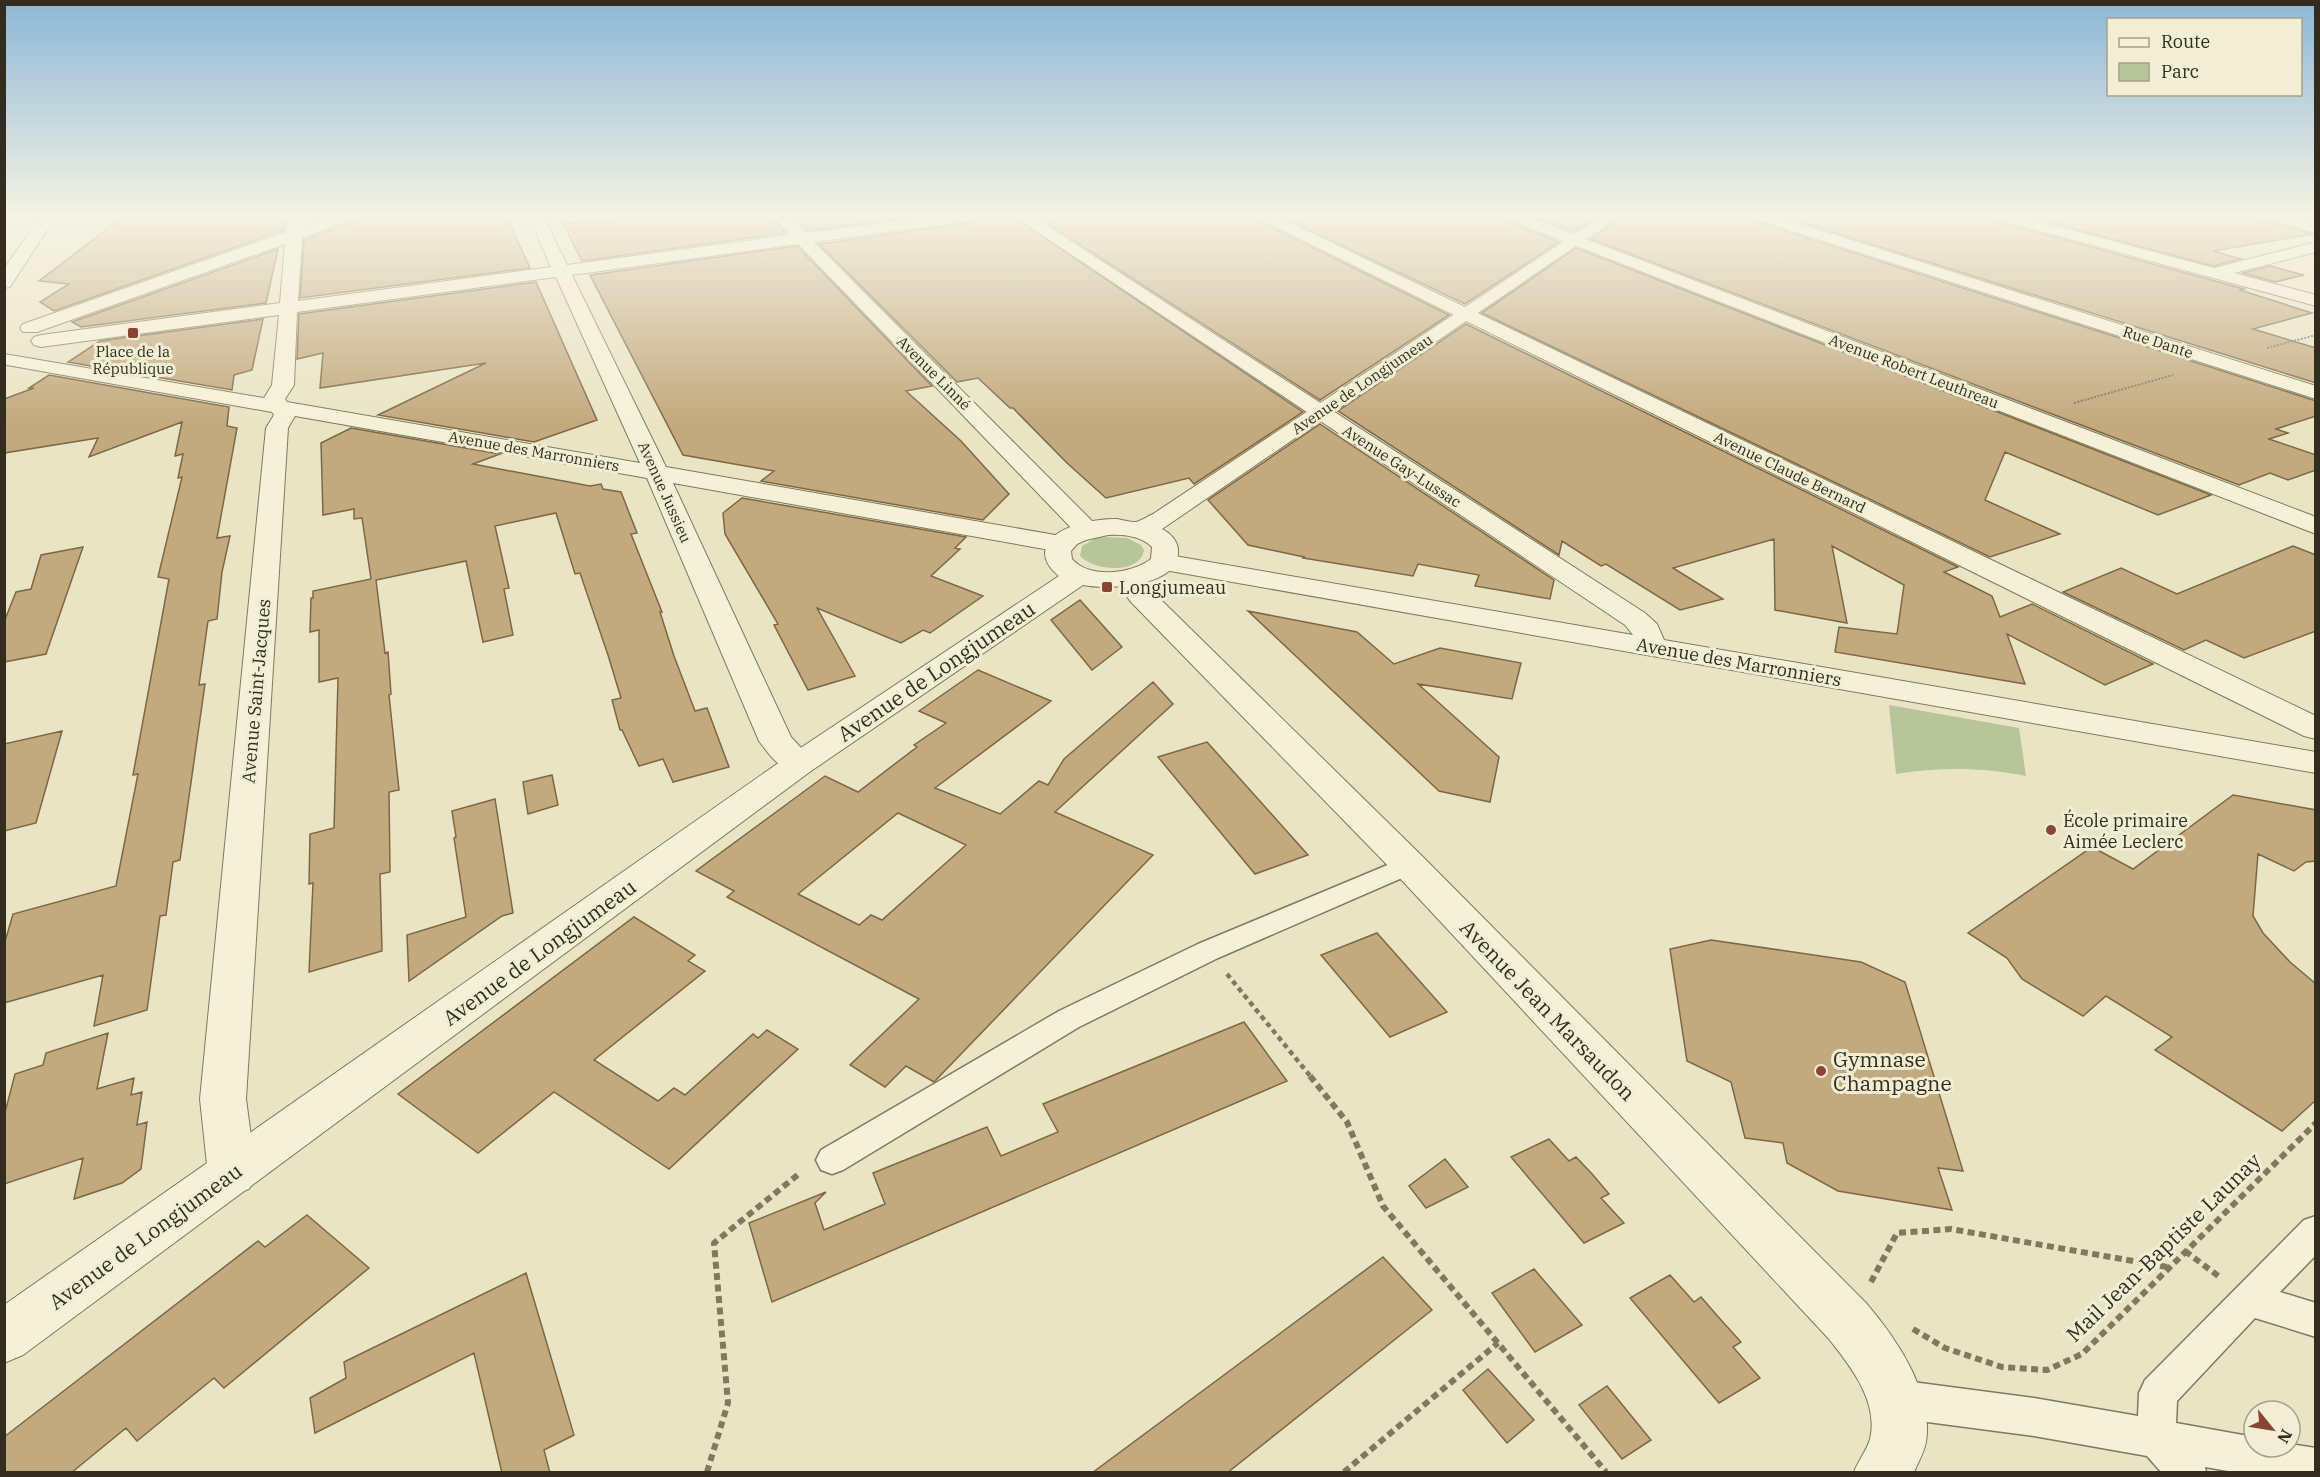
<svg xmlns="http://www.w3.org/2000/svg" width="2320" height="1477" viewBox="0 0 2320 1477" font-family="'IBM Plex Serif',serif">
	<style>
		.green { fill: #b7c599 }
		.building { fill: #c3a97e; stroke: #7e6745; stroke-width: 1.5; fill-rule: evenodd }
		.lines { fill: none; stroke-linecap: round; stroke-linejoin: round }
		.service-casing { stroke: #81785d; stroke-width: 3 }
		.minor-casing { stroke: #81785d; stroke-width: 2 }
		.tertiary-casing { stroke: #81785d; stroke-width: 2 }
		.path-far2 { stroke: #81785d; stroke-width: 2; stroke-dasharray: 2 1.5; stroke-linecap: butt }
		.path-far1 { stroke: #81785d; stroke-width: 4.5; stroke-dasharray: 5 4; stroke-linecap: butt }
		.path { stroke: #81785d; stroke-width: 6; stroke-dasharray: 7 4.5; stroke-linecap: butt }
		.service { fill: #f4f2d6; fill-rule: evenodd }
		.minor { fill: #f4f2d6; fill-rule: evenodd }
		.tertiary { fill: #f4f2d6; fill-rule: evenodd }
		.poi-dot { fill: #894433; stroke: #f1eed3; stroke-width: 2 }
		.labels { text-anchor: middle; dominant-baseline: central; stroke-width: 6; stroke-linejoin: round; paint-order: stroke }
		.far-street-label { font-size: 15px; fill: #332d1f; stroke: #f1eed3 }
		.far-poi-label { font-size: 15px; fill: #332d1f; stroke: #f1eed3 }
		.poi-label { font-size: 18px; fill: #332d1f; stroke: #f1eed3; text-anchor: start }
		.street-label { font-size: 18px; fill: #332d1f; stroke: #f1eed3 }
		.near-street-label { font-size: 21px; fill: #332d1f; stroke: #f1eed3 }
		.near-poi-label { font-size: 21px; fill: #332d1f; stroke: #f1eed3; text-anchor: start }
	</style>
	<rect width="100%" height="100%" fill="#e9e5c4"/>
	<!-- green -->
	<path class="green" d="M1106,537L1127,538L1141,545L1144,550C1140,575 1094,571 1080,556L1082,546L1096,538Z
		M1889,705L2019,728L2026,776C1981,767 1941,767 1896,774Z"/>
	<!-- building -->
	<path class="building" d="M124,216H286L284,230L54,311L40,302L69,284L39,281Z
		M358,216H506L530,268L300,298L304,240L354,221Z
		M638,216H771L785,233L582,261L563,224Z
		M791,216H922L807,231Z
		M978,216H1012L1303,412L1194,484L1189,478L1106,498L1067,463L1013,408H1010L978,378L957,382L819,244L969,223L976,220Z
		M1036,216H1255L1259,221L1449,315L1320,400Z
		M1280,216H1502L1506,221L1559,242L1465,304Z
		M1530,216H1598L1574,232Z
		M1622,216H1750L1754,221L2316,401V416L2276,429L2288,433L2269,439L2316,455V470L2288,480L2270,473L2239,485L1591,239Z
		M1781,216H1992L1996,221L2244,289L2240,290L2312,313L2253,329L2316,348V383Z
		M2025,216H2243L2313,234L2213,251L2241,259L2214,266Z
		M797,246L932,386L906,391L961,441L1009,494L983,520L761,481L774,471L683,455L590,275Z
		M1576,248L2211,495L2158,515L2005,452L1985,500L2060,534L1990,557L1482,313Z
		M278,249L266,303L81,327L72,322Z
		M2270,266L2304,275L2275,282L2243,273Z
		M536,282L597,420L534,442L378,415L486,363L320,388L323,353L297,359L299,314Z
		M263,319L252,370L234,375L232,390L68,362L100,341Z
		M1466,324L1958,567L1944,572L1992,596L2000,617L2032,604L2153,664L2105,685L2007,634L2025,684L1835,652L1839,627L1897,634L1904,585L1832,546L1847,623L1775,610L1774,539L1673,568L1723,599L1680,610L1606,564L1601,566L1562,541L1559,555L1338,411Z
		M49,375L229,407L227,426L237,428L217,538L230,536L222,572L217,619L208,621L199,685L205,684L180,860L173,862L166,915L160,916L147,1010L94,1026L103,975L4,1003V945L13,914L116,886L138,774L133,775L169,579L158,577L182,477L178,478L183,454L175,456L182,422L89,457L98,438L4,453V399L34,388H29Z
		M1320,424L1554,580L1550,599L1475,586L1479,575L1418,564L1413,576L1303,558L1304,557L1248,545L1208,500Z
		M351,428L500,454L473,464L590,486L601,484L603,489L621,492L637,533L631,534L662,612H660L674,656L695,711L707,708L729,767L673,782L663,759L639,766L622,730H620L612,700L621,698L608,655L580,573L575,574L556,513L495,526L509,588L504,589L513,635L483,642L466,561L376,580L385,653L388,652L391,694L389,695L399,790L389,792L390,872L380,874L382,951L309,972L313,883L309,884L310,834L334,828L338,678L319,682V630L310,632L311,598H313V591L371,579L362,518L354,519V509L323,515L321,443Z
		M742,498L966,537L955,548L960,549L931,576L983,596L930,633L923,630L901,643L817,608L855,676L808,690L774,625L778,624L725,534L723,513Z
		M2293,546L2316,555V631L2244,658L2206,640L2184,650L2063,592L2121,568L2177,594Z
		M83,547L46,654L4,662V622L16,592L31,589L41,555Z
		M1080,600L1122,647L1092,670L1051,620Z
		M1248,611L1357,632L1394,664L1440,648L1521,663L1512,699L1418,684L1499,757L1490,802L1439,791Z
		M978,670L1051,701L935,788L1000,814L1039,781L1048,785L1064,759L1153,682L1173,704L1055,812L1153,855L934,1082L906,1066L885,1087L850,1065L919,999L727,897L734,891L696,871L825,776L858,792L917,747L914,745L946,723L919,711ZM898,813L966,845L882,920L871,915L859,925L798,894Z
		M62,731L36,823L4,831V744Z
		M1207,742L1308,855L1255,874L1158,757Z
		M552,775L558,805L528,814L523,782Z
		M2233,795L2316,810V861L2306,862L2294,871L2258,854L2253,916L2263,933L2290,962L2316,984V1100L2282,1131L2155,1050L2172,1037L2106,996L2083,1016L2022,979L2007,958L1968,933L2092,847L2133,869Z
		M495,799L513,913L502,916L409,981L407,935L466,917L454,838L456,837L452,811Z
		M634,917L695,955L688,961L705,971L594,1060L658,1101L674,1088L685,1095L753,1034L758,1038L767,1030L798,1049L669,1169L554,1092L478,1153L398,1094Z
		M1377,933L1447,1012L1390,1037L1321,955Z
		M1711,940L1861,962L1905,982L1963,1171L1938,1168L1952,1210L1838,1191L1787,1163L1783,1143L1745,1138L1731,1082L1687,1061L1670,949Z
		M1244,1022L1287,1081L772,1302L749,1223L826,1192L815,1203L824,1230L885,1204L873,1173L987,1127L1001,1156L1058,1132L1043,1104Z
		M108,1033L97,1089L134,1078L131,1095L142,1092L137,1125L147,1122L141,1169L122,1183L74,1199L83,1158L4,1184V1116L15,1074L43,1065L46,1053Z
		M1549,1139L1569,1161L1576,1157L1593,1175L1609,1194L1601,1198L1624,1223L1584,1243L1511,1157Z
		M1445,1159L1468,1187L1426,1208L1409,1186Z
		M307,1215L369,1268L224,1388L214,1378L137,1441L126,1428L71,1473H4V1437L258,1241L265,1247Z
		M1383,1257L1432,1310L1227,1473H1092Z
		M1534,1269L1582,1325L1535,1352L1492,1293Z
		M526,1273L574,1435L544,1450L550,1473H502L474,1353L315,1433L310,1398L346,1378L344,1362Z
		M1670,1275L1694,1302L1701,1297L1721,1320L1741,1342L1733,1347L1760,1378L1719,1403L1630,1298Z
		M1488,1369L1534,1420L1507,1443L1463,1390Z
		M1607,1386L1651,1440L1622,1459L1579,1405Z"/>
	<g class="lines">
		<!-- service casing -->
		<g class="service-casing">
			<path id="service" d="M1409,856L1418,859L1422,865L1418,871L1218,958L1079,1027L843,1170L832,1174L821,1170L816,1160L821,1150L1059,1011L1198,944Z
				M2316,1216V1255L2280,1292L2316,1303V1337L2255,1318L2177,1401L2176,1423L2254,1437V1447H2290V1444L2316,1448V1472H2234L2205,1467L2206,1472H2161L2147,1456L2034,1436L1897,1418L1884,1412L1878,1399L1884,1386L1897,1380L2034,1398L2138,1416L2139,1393L2145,1380L2304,1220Z"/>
		</g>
		<!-- minor casing -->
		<g class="minor-casing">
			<path id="minor" d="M41,216H56L10,287L4,288V269Z
				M288,216H302V227L334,216H356L353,219L302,238L298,301L551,267L529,216H543L567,265L790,235L773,216H788L806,233L937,216H976L974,219L969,221L814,242L1101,530L1097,536L1088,538L1079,536L798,244L572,275L666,467L1061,536L1070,538L1074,544L1070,550L1061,552L673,483L791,737L816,764L811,771C786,778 773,760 759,741L647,478L295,416L288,428L246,1099L256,1174L249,1189L232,1195L215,1189L208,1174L200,1099L266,428L274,415L272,412L7,365L4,364V354L264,398L272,385L279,315L41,347L34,345L31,341L34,337L41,335L280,303L285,244L37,332H23L20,328L23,324L286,232ZM556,277L640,463L287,402L285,399L294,385L297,312Z
				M1014,216H1032L1645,613L1657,624L1664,640L2316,752V773L1153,568L1149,562L1153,556L1163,554L1633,635L1625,625Z
				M1257,216H1276L2316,716V739L2304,736L1260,219Z
				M1504,216H1525L2316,517V534L1507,219Z
				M1752,216H1775L2316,386V399L1755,219Z
				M1994,216H2018L2214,268L2316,242V252L2234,273L2316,295V306L1997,219Z
				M1129,570L1139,572L1150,589L1422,856L1866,1303C1896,1338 1934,1393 1926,1442C1924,1452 1918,1463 1914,1472H1854C1858,1461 1867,1450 1870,1439C1879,1401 1850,1366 1829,1339L1396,874L1130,601L1115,578L1119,572Z"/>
		</g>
		<!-- tertiary casing -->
		<g class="tertiary-casing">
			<path id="tertiary" d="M1602,216H1620L1162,529C1170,533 1178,541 1178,550C1181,587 1107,590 1083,585L811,771L23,1355L4,1363V1305L787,757L1059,576C1051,570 1042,559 1046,548C1054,525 1095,519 1117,519C1123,520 1130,522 1136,522C1141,521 1148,516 1153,514ZM1108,535C1123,534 1141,536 1152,547L1151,559C1132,574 1089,579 1072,559L1071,551L1077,544L1086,540Z
				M2264,216H2287L2316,223V233L2266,219Z"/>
		</g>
		<!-- path-far2 -->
		<path class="path-far2" d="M2267,348L2316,335
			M2074,403L2173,375"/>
		<!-- path-far1 -->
		<path class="path-far1" d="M1227,974L1311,1077"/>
		<!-- path -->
		<path class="path" d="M1310,1076L1347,1122L1383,1206L1606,1472
			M2185,1251L2221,1278
			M1871,1282L1897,1233L1951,1229L2167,1267
			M1913,1329L1945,1348L2002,1367L2047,1370L2082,1354L2316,1123
			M707,1472L728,1403L714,1243L800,1173
			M1344,1472L1498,1343"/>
		<!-- service -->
		<use href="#service" class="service"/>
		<!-- minor -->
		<use href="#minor" class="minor"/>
		<!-- tertiary -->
		<use href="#tertiary" class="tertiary"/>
	</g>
	<!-- sky -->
	<linearGradient id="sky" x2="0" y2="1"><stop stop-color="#8db7d6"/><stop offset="0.51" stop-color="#f5f3e4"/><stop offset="1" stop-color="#f5f3e4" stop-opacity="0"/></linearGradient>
	<rect width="2320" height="422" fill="url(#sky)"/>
	<!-- markers -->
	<g class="poi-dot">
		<rect x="127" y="327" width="12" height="12" rx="3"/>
		<rect x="1101" y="581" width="12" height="12" rx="3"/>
		<circle cx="2051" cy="830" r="6"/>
		<circle cx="1821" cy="1071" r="6"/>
	</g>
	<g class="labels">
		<!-- far-street labels -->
		<g class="far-street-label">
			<text transform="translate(2158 342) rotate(18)">Rue Dante</text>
			<text transform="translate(1914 371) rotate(21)">Avenue Robert Leuthreau</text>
			<text transform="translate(934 373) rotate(45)">Avenue Linné</text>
			<text transform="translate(1362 384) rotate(-34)">Avenue de Longjumeau</text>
			<text transform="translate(534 451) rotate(10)">Avenue des Marronniers</text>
			<text transform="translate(1402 466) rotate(33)">Avenue Gay-Lussac</text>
			<text transform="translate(1790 472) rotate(26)">Avenue Claude Bernard</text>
			<text transform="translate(665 492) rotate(66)">Avenue Jussieu</text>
		</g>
		<!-- far-poi labels -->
		<g class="far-poi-label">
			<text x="133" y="351">Place de la<tspan x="133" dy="17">République</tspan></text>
		</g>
		<!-- poi labels -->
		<g class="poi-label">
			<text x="1119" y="587">Longjumeau</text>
			<text x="2063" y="820">École primaire<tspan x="2063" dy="21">Aimée Leclerc</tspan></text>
		</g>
		<!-- street labels -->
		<g class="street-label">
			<text transform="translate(1739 662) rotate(10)">Avenue des Marronniers</text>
			<text transform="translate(256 691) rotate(-85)">Avenue Saint-Jacques</text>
		</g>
		<!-- near-street labels -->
		<g class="near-street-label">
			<text transform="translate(936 671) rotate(-34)">Avenue de Longjumeau</text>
			<text transform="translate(539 952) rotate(-36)">Avenue de Longjumeau</text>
			<text transform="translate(1548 1010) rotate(46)">Avenue Jean Marsaudon</text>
			<text transform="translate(145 1236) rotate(-36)">Avenue de Longjumeau</text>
			<text transform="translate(2163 1247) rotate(-44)">Mail Jean-Baptiste Launay</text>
		</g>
		<!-- near-poi labels -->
		<g class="near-poi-label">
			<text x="1833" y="1059">Gymnase<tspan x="1833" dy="24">Champagne</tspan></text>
		</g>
	</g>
	<!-- border -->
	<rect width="2320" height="1477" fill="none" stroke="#332d1f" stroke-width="12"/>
	<!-- legend -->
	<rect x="2107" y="18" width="195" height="78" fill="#f1eed3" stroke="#a5a18b" stroke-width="1.5"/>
	<rect x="2119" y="38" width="30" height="9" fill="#f4f2d6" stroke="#a5a18b" stroke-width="1.5"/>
	<text x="2161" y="48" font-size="18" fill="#332d1f">Route</text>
	<rect x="2119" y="63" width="30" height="18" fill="#b7c599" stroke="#a5a18b" stroke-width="1.5"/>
	<text x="2161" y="78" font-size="18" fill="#332d1f">Parc</text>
	<!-- north arrow -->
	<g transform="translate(2272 1429) rotate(120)"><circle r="28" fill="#f1eed3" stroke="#a5a18b" stroke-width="1.5"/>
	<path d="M0-4.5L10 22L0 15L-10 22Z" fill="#894433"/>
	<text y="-9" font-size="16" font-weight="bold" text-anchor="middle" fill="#332d1f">N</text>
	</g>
</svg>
